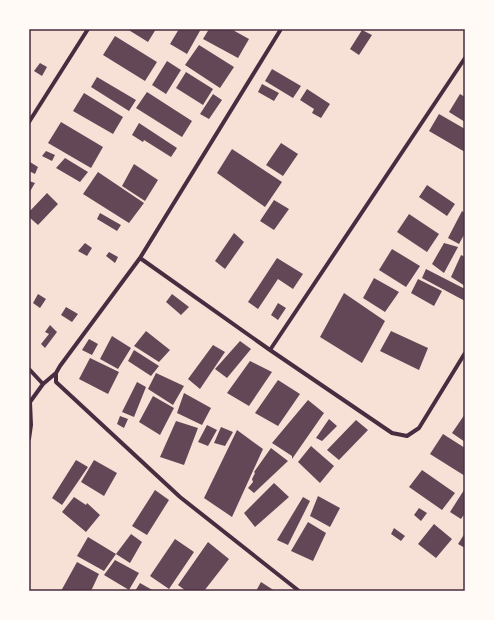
<svg xmlns="http://www.w3.org/2000/svg" width="494" height="620" viewBox="0 0 494 620" font-family="'Space Grotesk',sans-serif">
	<style>
		.building { fill: #644757 }
		.lines { fill: none; stroke-linecap: round; stroke-linejoin: round }
		.minor { stroke: #4a2c40; stroke-width: 4 }
		.neatline { fill: none; stroke: #4a2c40; stroke-width: 1.5 }
	</style>
	<rect width="100%" height="100%" fill="#f7e1d7"/>
	<!-- building -->
	<path class="building" d="M127,29H156L148,42Z
		M179,29H201L187,54L170,44Z
		M209,29H231L249,39L238,58L203,39Z
		M362,30L372,35L359,55L350,49Z
		M115,36L157,62L145,81L103,55Z
		M199,45L234,67L220,88L185,65Z
		M167,61L181,70L166,94L152,85Z
		M40,63L47,67L42,76L34,71Z
		M272,69L301,86L293,98L265,81Z
		M186,72L213,89L203,105L176,88Z
		M97,77L136,100L129,111L91,87Z
		M262,84L279,93L274,101L258,92Z
		M307,89L330,104L321,118L312,113L314,109L300,100Z
		M147,92L192,121L182,137L136,108Z
		M84,93L123,117L113,134L73,111Z
		M213,94L222,100L209,119L200,114Z
		M460,94L465,97V122L449,112Z
		M439,114L465,129V152L429,131Z
		M61,122L103,147L91,168L48,143Z
		M139,123L177,148L171,157L144,140L143,142L132,135Z
		M281,143L298,154L283,176L266,165Z
		M232,149L282,182L265,207L217,173Z
		M46,151L55,155L52,161L42,156Z
		M65,158L88,172L80,182L56,168Z
		M30,162L38,167L35,174L29,171V164Z
		M134,164L158,180L145,201L122,186Z
		M98,172L144,203L129,223L83,194Z
		M29,181L35,183L29,193Z
		M427,185L455,204L447,216L419,197Z
		M47,193L58,204L38,225L29,217V212Z
		M274,200L289,209L274,230L260,221Z
		M462,211L465,213V233L459,244L448,238Z
		M100,213L121,225L117,231L97,219Z
		M409,214L439,234L427,252L397,232Z
		M234,233L244,242L225,269L215,261Z
		M85,243L92,248L87,256L78,251Z
		M444,243L458,247L444,273L432,264Z
		M392,249L420,266L406,287L379,270Z
		M109,252L118,257L115,263L106,256Z
		M461,255L465,257V286L451,277Z
		M277,258L303,274L293,289L278,279L258,309L248,302Z
		M426,269L465,289V301L422,278Z
		M374,278L399,292L385,312L363,298Z
		M418,279L442,291L434,306L411,293Z
		M344,293L385,321L362,363L320,337Z
		M38,294L46,299L40,308L33,303Z
		M172,294L189,307L181,315L166,302Z
		M278,303L286,308L278,320L271,315Z
		M66,307L78,314L72,322L61,315Z
		M50,325L57,332L45,348L41,344L49,334L45,332Z
		M146,331L170,350L159,362L134,346Z
		M391,331L428,348L419,370L380,351Z
		M112,336L131,348L118,369L100,359Z
		M89,339L98,344L92,355L82,350Z
		M240,341L251,349L227,378L215,369Z
		M213,345L225,352L200,389L188,379Z
		M134,350L159,366L151,376L128,361Z
		M90,358L119,372L108,394L79,379Z
		M250,361L272,372L249,406L227,393Z
		M156,373L184,386L173,405L148,389Z
		M278,380L300,394L278,426L255,413Z
		M137,382L146,387L134,417L122,412Z
		M184,393L211,408L202,425L177,413Z
		M153,396L174,408L160,435L139,422Z
		M308,400L324,413L292,459V456L272,443Z
		M465,414V442L452,433Z
		M120,416L128,419L124,428L117,424Z
		M329,419L337,426L322,441L316,438Z
		M356,420L368,430L339,460L327,450Z
		M176,421L198,428L184,465L160,457Z
		M207,425L217,430L208,446L198,442Z
		M221,427L233,432L225,446L214,443Z
		M237,430L263,449L232,517L204,498Z
		M443,434L465,448V476L430,454Z
		M311,446L334,466L320,483L298,462Z
		M271,448L288,461L254,493L248,488L253,482L252,479L255,473L254,472Z
		M76,460L88,467L62,505L52,498Z
		M94,460L117,473L104,496L81,482Z
		M422,470L455,493L442,510L409,487Z
		M274,483L289,497L255,527L244,513Z
		M155,490L169,500L147,535L132,526Z
		M464,490L465,513L461,519L450,512Z
		M318,496L340,508L330,527L310,516Z
		M74,497L86,505L87,503L100,515L86,532L62,512Z
		M303,497L310,501L288,545L277,540Z
		M419,508L427,513L421,521L414,515Z
		M308,522L326,533L313,561L291,551Z
		M434,524L452,539L436,558L418,544Z
		M394,528L405,536L401,541L391,534Z
		M465,533V548L458,544Z
		M131,534L142,542L130,563L116,554Z
		M88,537L116,554L104,571L77,556Z
		M175,539L194,552L169,589L150,576Z
		M208,542L229,559L204,591H186L178,585Z
		M115,560L139,573L129,590L104,575Z
		M77,562L99,574L91,591H61Z
		M261,582L275,591H256Z
		M140,583L154,591H135Z"/>
	<g class="lines">
		<!-- minor -->
		<path class="minor" d="M29,122L88,29
			M140,258L270,350L392,433L407,436L419,428L465,353
			M270,350L465,58
			M29,369L43,384L56,373V382L180,497L299,591
			M56,373L60,366L140,258L281,29
			M29,439L31,425L30,402L43,384"/>
	</g>
	<!-- border -->
	<rect width="494" height="620" fill="none" stroke="#fffaf5" stroke-width="60"/>
	<rect x="30" y="30" width="434" height="560" class="neatline"/>
</svg>
